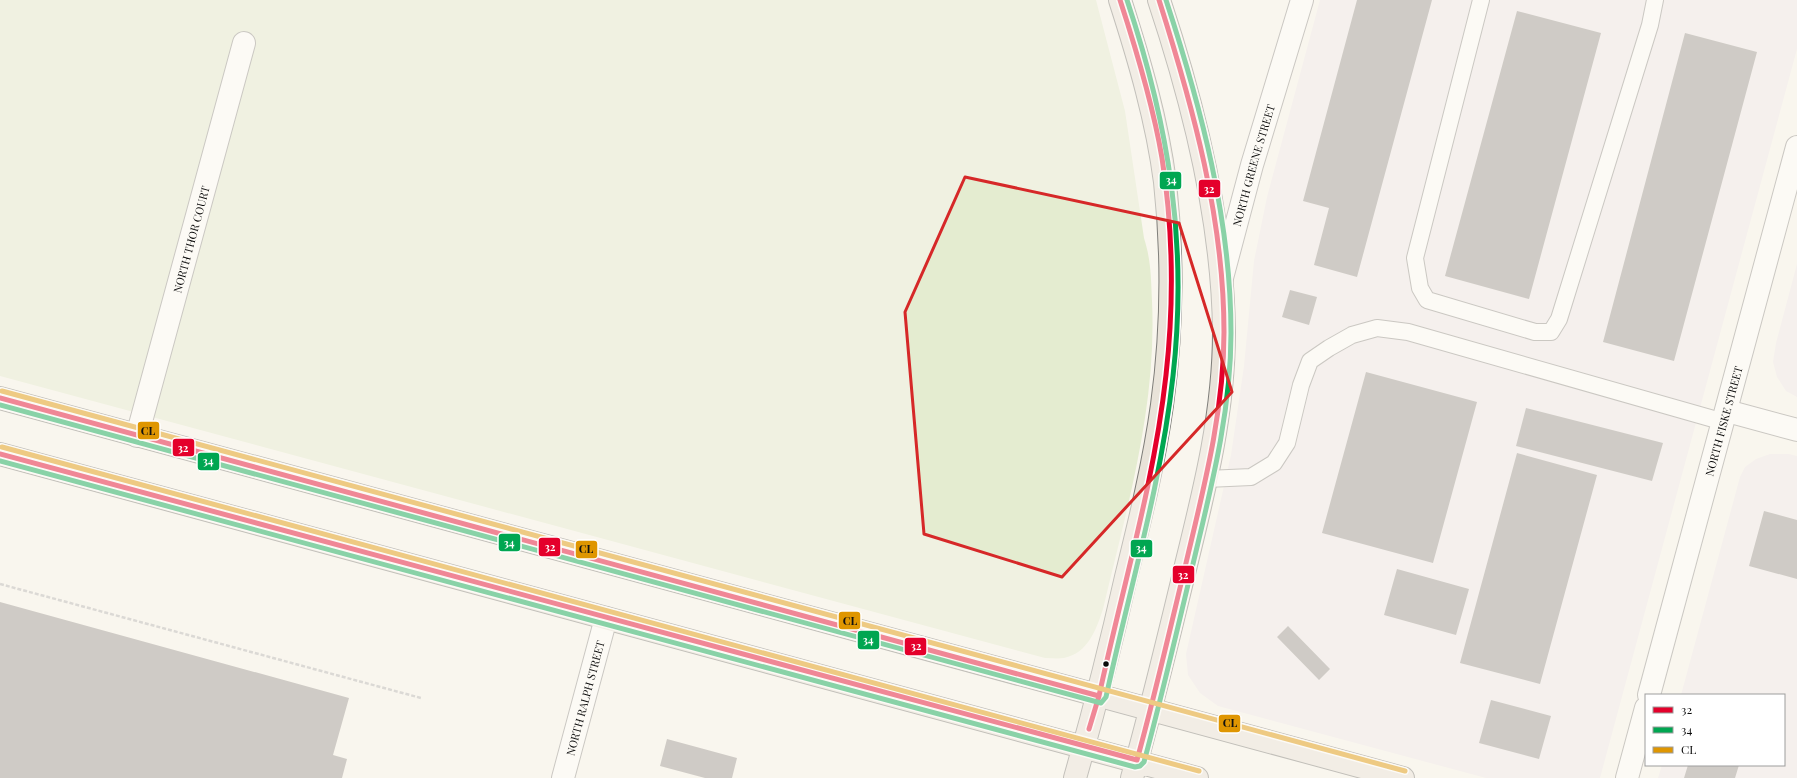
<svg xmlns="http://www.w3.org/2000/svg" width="1797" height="778" viewBox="0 0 1797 778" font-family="'Playfair Display',serif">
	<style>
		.industrial { fill: #efe9eb }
		.green { fill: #e4ecd0 }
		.building { fill: #9c9894 }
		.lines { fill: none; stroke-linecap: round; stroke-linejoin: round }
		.lane-casing { stroke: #92908d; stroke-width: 18 }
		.street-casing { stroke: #92908d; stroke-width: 24 }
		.primary-casing { stroke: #7f7e7a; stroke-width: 24 }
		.path { stroke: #b7b6b5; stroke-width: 2.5; stroke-dasharray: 4 2; stroke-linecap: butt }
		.lane { stroke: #fefefc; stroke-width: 16 }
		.street { stroke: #fefefc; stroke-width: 22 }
		.primary { stroke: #e9e3d9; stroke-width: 22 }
		.bus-1-casing { stroke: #fff; stroke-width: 8 }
		.bus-2-casing { stroke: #fff; stroke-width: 8 }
		.bus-3-casing { stroke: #fff; stroke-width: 8 }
		.bus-1 { stroke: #e4002b; stroke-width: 5 }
		.bus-2 { stroke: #00a651; stroke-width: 5 }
		.bus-3 { stroke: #df9601; stroke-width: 5 }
		.marked { fill: none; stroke: #d62828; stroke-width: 3; stroke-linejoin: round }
		.bus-dot { fill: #0a0a0a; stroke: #fff; stroke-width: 1.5 }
		.labels { text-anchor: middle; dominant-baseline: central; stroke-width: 4; stroke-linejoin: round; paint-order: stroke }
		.street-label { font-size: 11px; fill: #0a0a0a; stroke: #fff }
		.line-badge { stroke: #fff; stroke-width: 1.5 }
		.badge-label { font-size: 11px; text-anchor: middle; font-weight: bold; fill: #fff }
		.pale-badge-label { font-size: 11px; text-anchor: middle; font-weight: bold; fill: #111 }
	</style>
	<rect width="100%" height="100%" fill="#f9f6ee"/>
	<!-- industrial -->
	<path class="industrial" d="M1320,0H1797V49L1600,778H1486L1218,706L1200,693L1188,675L1186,654L1231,455L1244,366L1254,261L1267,197Z
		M1797,264V397L1786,391L1777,377L1773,362L1776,343Z
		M1770,454H1789L1797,456V778H1658L1662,765H1784V695H1681L1740,477L1745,467L1756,459Z"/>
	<!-- green -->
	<path class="green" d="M0,0H1096L1125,111L1144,238C1151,260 1151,278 1152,301C1157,406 1127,508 1103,609C1096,630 1088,653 1064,658C1058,659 1051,658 1045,658L0,376Z"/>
	<!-- building -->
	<path class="building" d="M1357,0H1432L1357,277L1314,265L1329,208L1303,201Z
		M1517,11L1601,33L1529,299L1445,276Z
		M1685,33L1757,52L1674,361L1603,342Z
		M1290,290L1317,297L1309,325L1282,317Z
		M1366,372L1477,402L1433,563L1322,533Z
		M1526,408L1663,443L1652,481L1516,446Z
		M1517,453L1597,475L1540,684L1460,663Z
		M1764,511L1797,520V579L1749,566Z
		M1397,569L1469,589L1456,635L1384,615Z
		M0,602L349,698L333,755L347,759L342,778H0Z
		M1288,626L1330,669L1319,680L1277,637Z
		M1491,700L1551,716L1539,759L1479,743Z
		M667,739L737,758L732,778H705L660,766Z
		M1688,765H1739L1735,778H1684Z"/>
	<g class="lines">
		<!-- lane casing -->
		<g class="lane-casing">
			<path id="lane" d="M1481,0L1415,258L1420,288L1427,300L1535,332H1551L1559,319L1650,25L1655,0
				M1207,479L1251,477L1274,463L1287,443L1301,385L1310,361L1329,348L1352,335L1377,328L1408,332L1724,422"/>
		</g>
		<!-- street casing -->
		<g class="street-casing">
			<g id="street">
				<path id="s1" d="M1222,278L1252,165L1302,0"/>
				<path d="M1727,411L1797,430"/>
				<path id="s2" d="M137,436L244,43"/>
				<path id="s3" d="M1649,695L1797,147"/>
				<path id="s4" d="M563,778L606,618"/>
				<path d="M1627,778L1646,708"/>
			</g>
		</g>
		<!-- primary casing -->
		<g class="primary-casing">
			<path id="primary" d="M0,398L1403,778
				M0,454L1197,778
				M1075,778C1094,711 1111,644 1126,577C1140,520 1154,463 1162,405C1172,332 1173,255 1165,182C1157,120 1139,59 1120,0
				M1132,778C1152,707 1169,636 1186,565C1205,488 1224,412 1224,332C1223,221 1194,105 1159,0"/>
		</g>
		<!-- path -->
		<path class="path" d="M0,584L421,698"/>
		<!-- lane -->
		<use href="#lane" class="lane"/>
		<!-- street -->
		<use href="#street" class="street"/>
		<!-- primary -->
		<use href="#primary" class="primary"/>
		<!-- bus-1 casing -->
		<g class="bus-1-casing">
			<path id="bus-1" d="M0,398L1099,696
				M0,454L1137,760C1155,695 1170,629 1186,563C1204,487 1224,411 1224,332C1224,219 1193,107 1159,0
				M1089,729L1099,696C1122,589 1154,484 1166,375C1174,304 1173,229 1162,158C1153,105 1137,52 1120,0"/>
		</g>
		<!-- bus-2 casing -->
		<g class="bus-2-casing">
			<path id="bus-2" d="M0,405L1101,703L1106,697C1129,591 1161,485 1173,376C1188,243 1169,126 1127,0
				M0,461L1135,767L1140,766L1144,762C1162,696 1177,630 1193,564C1211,488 1231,412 1231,333C1231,220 1201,107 1166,0"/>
		</g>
		<!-- bus-3 casing -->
		<g class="bus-3-casing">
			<path id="bus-3" d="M2,391L1405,771
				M2,447L1199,771"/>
		</g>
		<!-- bus-1 -->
		<use href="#bus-1" class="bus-1"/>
		<!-- bus-2 -->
		<use href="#bus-2" class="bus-2"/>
		<!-- bus-3 -->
		<use href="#bus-3" class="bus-3"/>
	</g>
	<!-- marked area -->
	<path d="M0 0H1797V778H0ZM965,177L1179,223L1232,392L1062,577L924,534L905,312Z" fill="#f9f6ee" fill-opacity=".55" fill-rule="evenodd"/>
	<path class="marked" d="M965,177L1179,223L1232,392L1062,577L924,534L905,312Z"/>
	<!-- markers -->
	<circle class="bus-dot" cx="1106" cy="664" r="3.5"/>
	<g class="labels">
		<!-- street labels -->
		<g class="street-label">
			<text stroke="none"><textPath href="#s1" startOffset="117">NORTH GREENE STREET</textPath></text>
			<text stroke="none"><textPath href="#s2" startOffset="204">NORTH THOR COURT</textPath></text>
			<text stroke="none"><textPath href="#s3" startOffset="284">NORTH FISKE STREET</textPath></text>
			<text stroke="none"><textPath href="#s4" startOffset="83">NORTH RALPH STREET</textPath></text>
		</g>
	</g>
	<g class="line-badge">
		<rect x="1159" y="171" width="23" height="19" rx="4" fill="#00a651"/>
		<rect x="1198" y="179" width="23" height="19" rx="4" fill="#e4002b"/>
		<rect x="137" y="421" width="23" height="19" rx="4" fill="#df9601"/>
		<rect x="172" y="438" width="23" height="19" rx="4" fill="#e4002b"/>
		<rect x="197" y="452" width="23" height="19" rx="4" fill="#00a651"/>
		<rect x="498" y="533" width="23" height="19" rx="4" fill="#00a651"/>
		<rect x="538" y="537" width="23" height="20" rx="4" fill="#e4002b"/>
		<rect x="1130" y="539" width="23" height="19" rx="4" fill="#00a651"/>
		<rect x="575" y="540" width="23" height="19" rx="4" fill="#df9601"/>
		<rect x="1172" y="565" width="23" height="19" rx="4" fill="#e4002b"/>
		<rect x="838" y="611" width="23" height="19" rx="4" fill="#df9601"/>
		<rect x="857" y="630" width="23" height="20" rx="4" fill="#00a651"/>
		<rect x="904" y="637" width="23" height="19" rx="4" fill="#e4002b"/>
		<rect x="1218" y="714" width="23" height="19" rx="4" fill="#df9601"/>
	</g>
	<g class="badge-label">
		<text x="1171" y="184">34</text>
		<text x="1209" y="193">32</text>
		<text x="183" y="452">32</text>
		<text x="208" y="465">34</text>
		<text x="509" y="547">34</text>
		<text x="550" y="551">32</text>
		<text x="1141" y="552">34</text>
		<text x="1183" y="579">32</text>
		<text x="868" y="644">34</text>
		<text x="916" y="650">32</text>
	</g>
	<g class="pale-badge-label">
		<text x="148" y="435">CL</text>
		<text x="586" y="553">CL</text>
		<text x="850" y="625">CL</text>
		<text x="1230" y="727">CL</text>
	</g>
	<!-- legend -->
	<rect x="1645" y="694" width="140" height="72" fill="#ffffff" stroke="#9d9d9d"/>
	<rect x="1653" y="707" width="20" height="6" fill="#e4002b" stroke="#9d9d9d"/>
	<text x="1681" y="714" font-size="12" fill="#0a0a0a">32</text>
	<rect x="1653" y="727" width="20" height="6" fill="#00a651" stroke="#9d9d9d"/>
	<text x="1681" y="734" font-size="12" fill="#0a0a0a">34</text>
	<rect x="1653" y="747" width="20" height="6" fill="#df9601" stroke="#9d9d9d"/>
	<text x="1681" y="754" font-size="12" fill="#0a0a0a">CL</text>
</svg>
